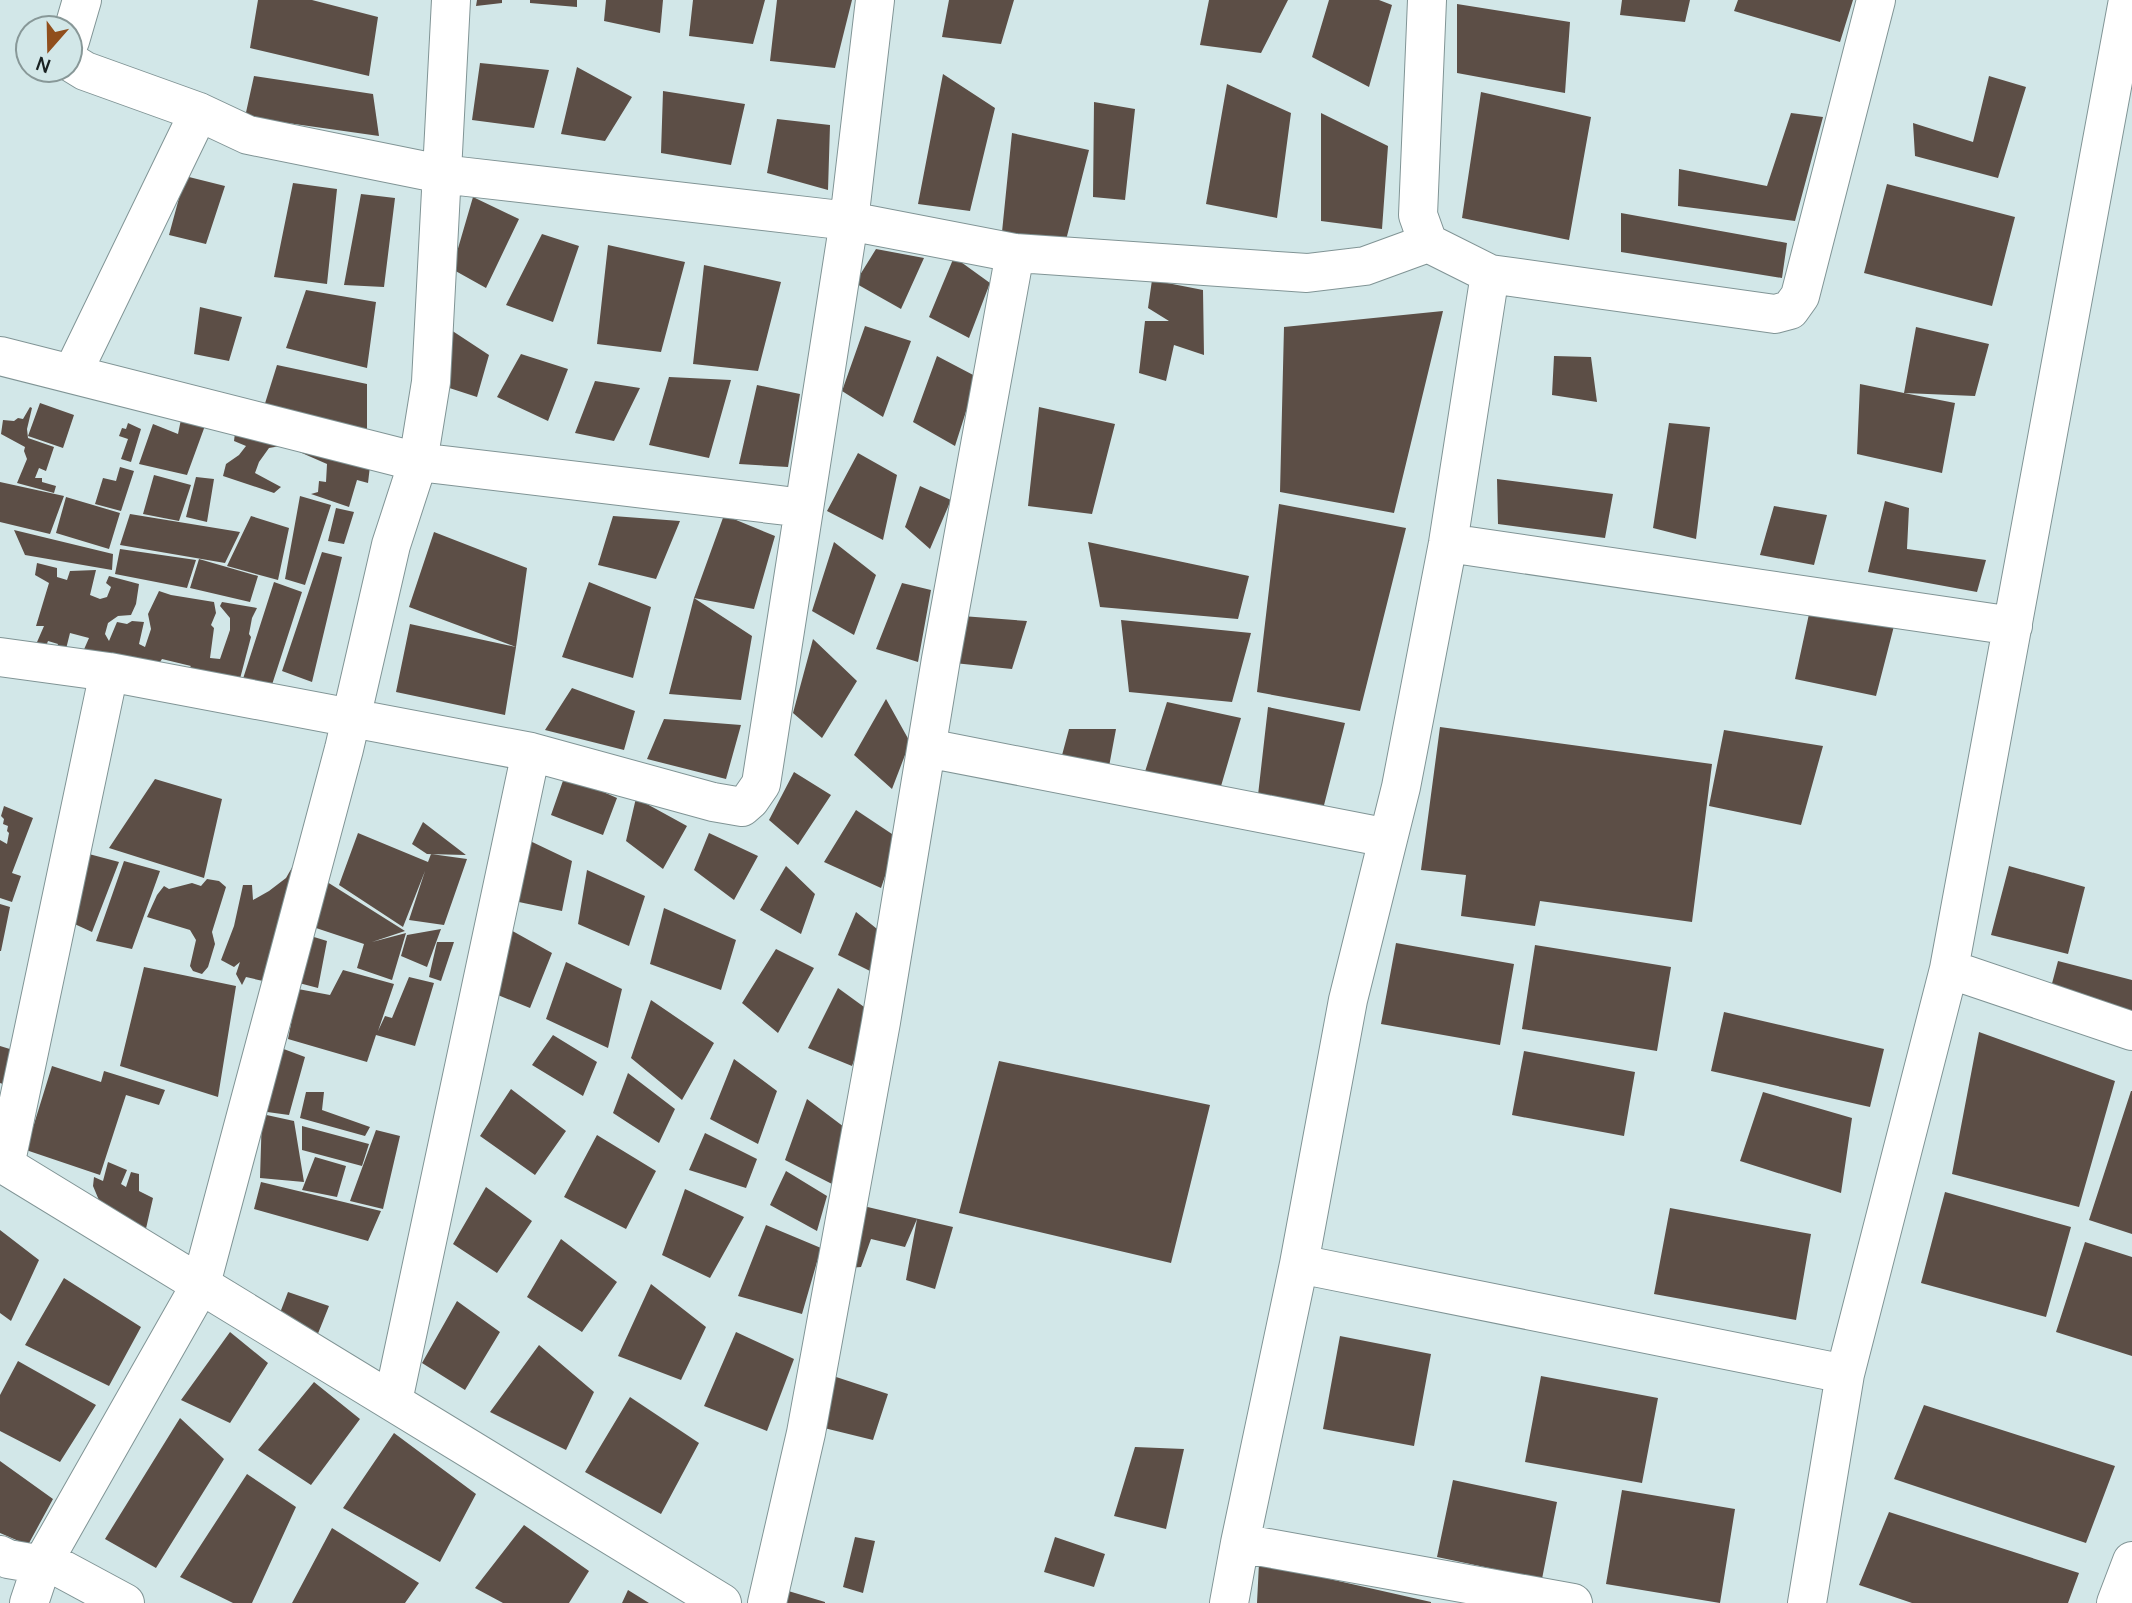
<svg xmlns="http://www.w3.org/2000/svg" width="2132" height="1603" viewBox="0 0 2132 1603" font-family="Manrope,sans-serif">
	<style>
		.building { fill: #5c4e46 }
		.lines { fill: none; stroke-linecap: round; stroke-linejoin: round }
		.street-casing { stroke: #809495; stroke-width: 40 }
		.street { stroke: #fff; stroke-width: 38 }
	</style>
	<rect width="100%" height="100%" fill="#d2e7e8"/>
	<!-- building -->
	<path class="building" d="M258,0H312L378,17L369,76L250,48Z
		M477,0H502V3L476,6Z
		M530,0H577V7L530,3Z
		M606,0H663L660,33L604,21Z
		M693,0H765L753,44L689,36Z
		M777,0H852L835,68L770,61Z
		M949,0H1014L1001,44L942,37Z
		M1209,0H1288L1261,53L1200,45Z
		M1329,0H1379L1392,5L1369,87L1312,57Z
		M1622,0H1690L1685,22L1620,15Z
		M1738,0H1853L1840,42L1734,11Z
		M1457,4L1570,22L1565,93L1457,73Z
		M480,63L549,70L534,128L472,120Z
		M577,67L632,97L605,141L561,134Z
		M943,74L995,108L970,211L918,204Z
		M254,76L373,94L379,136L245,117Z
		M1989,76L2026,87L1998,178L1915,156L1913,123L1973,142Z
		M1227,84L1291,113L1277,218L1206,204Z
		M663,91L745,104L731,165L661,153Z
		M1481,92L1591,117L1569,240L1462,218Z
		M1094,102L1135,109L1125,200L1093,197Z
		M1321,113L1388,146L1382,229L1321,221Z
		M1791,113L1823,117L1795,221L1678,206L1679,169L1767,186Z
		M777,119L830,125L828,190L767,173Z
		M1012,133L1089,150L1066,240L1002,232Z
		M185,176L225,186L206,244L169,235Z
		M293,183L337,189L327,284L274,277Z
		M1887,184L2015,217L1992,306L1864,273Z
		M361,194L395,198L384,287L344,285Z
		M473,197L519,219L486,288L452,269Z
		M1621,213L1787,243L1782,278L1621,252Z
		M542,234L579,246L553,322L506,305Z
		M608,245L685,262L661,352L597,344Z
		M876,249L924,258L901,309L855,283Z
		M954,257L990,283L969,338L929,317Z
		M704,265L781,282L758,371L693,364Z
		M1152,280L1203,290L1204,355L1174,345L1166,381L1139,373L1145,321H1169L1148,308Z
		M306,290L376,302L367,368L286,348Z
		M200,307L242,317L229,361L194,354Z
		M1443,311L1394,513L1280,492L1284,327Z
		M865,326L911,341L883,417L842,391Z
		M1916,327L1989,344L1975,396L1904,393L1955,403L1942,473L1857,454L1860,384L1904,393Z
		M451,330L489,355L477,397L431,382Z
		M521,354L568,369L548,421L497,397Z
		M937,356L977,377L955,446L913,422Z
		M1554,356L1591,357L1597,402L1552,395Z
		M277,365L367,384V432L262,413Z
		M669,377L731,380L709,458L649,445Z
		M595,381L640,388L614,441L575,433Z
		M757,385L800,394L788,467L739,464Z
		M40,403L74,415L63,448L28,436Z
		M184,405L210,412L187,475L139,464L153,424L178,434Z
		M30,407L32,408L27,429L28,438L54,447L46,471L39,468L35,478H42V482L56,486L54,493L17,483L27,459L24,451L25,447L1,434L3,420L14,421L18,418L23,419Z
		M1039,407L1115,424L1092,514L1028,506Z
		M128,423L141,429L131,462L121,459L128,439L119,436L122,428L126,429Z
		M1669,423L1710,427L1696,539L1653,528Z
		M236,425L286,445L269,448L259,462L255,473L281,487L274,493L223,476L226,464L239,455L246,446L234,441Z
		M295,450L370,466L368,483L357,480L349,507L311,494L318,492L319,481L326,482L327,464Z
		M858,453L897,475L883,540L827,511Z
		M120,467L134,471L121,511L95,504L103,478L116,481Z
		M154,475L191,485L179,521L143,514Z
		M196,477L214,479L207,522L186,517Z
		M1497,479L1613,494L1605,538L1498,524Z
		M0,482L64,496L50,534L0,522Z
		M920,486L951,500L930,549L905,527Z
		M300,496L331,505L305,585L285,579Z
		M66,497L120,513L109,549L56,533Z
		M1885,501L1909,508L1907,549L1986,560L1977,592L1868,572Z
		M1279,504L1406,528L1360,711L1257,692Z
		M1774,506L1827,515L1814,565L1760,555Z
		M336,508L354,512L344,544L328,541Z
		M130,514L240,532L225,563L120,545Z
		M724,515L775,536L754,609L694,598Z
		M251,516L289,528L278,580L227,566Z
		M613,516L680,521L656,579L598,565Z
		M14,530L113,554L112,570L25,555Z
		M434,532L527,568L516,647L505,715L396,692L410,624L516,647L409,607Z
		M834,542L876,575L854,635L812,611Z
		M1088,542L1249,576L1238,619L1100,607Z
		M120,549L196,560L187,588L115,574Z
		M322,552L342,557L312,682L282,671Z
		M199,559L258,576L250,602L190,588Z
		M37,563L57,568V577L67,580L70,571L96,570L90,595L100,599L107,597L111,587L106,583L109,576L139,584L136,604L131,615L118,616L108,623L105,634L109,641L117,622L127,624L132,621L144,622L139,644L145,647L151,629L148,614L159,591L171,595L214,602L216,613L211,625L214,628L210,658L220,659L230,630V618L220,606L222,602L257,608L252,618L249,634L251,637L237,690L183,675L191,666L162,659L153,673L82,654L89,638L70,633L63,661L53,657L58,644L48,641L43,654L34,649L44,626H36L49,583L35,575Z
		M274,582L302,592L269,694L241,685Z
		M589,582L651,607L633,678L562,657Z
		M902,583L931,590L918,662L876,649Z
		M694,598L752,636L741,700L669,694Z
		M1809,614L1894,626L1876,696L1795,679Z
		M962,616L1027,621L1012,669L954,663Z
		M1121,620L1251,633L1232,702L1129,692Z
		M813,639L857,681L822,738L793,713Z
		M572,688L635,711L624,750L545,730Z
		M886,699L910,742L892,789L854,755Z
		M1167,702L1241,718L1219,793L1143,778Z
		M1268,707L1345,723L1322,813L1257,804Z
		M664,719L741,725L726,779L647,759Z
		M1440,727L1712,764L1692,922L1540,901L1535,926L1461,916L1466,875L1421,870Z
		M1069,729H1116L1108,772L1061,759Z
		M1724,730L1823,746L1801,825L1709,806Z
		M794,772L831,795L798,845L769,820Z
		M565,775L617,798L603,835L551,815Z
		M155,779L222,799L204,878L109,848Z
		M636,798L687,826L663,869L626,841Z
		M4,806L33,818L12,873L21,876L12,902L0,898V840L7,844L9,833L7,831L8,826L3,824L4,819L1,816Z
		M856,810L898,838L881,888L824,862Z
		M423,822L466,855L427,854L412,844Z
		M358,833L428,862L431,854L467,859L444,925L409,920L425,871L403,927L339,885Z
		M709,833L758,856L734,900L694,870Z
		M528,840L572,861L562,911L514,901Z
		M89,854L119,862L92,932L68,921Z
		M298,857L263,981L246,977L242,985L236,974L240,962L234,967L221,960L234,926L243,885H252L253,900L269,891L286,878Z
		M124,861L160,871L132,949L96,941Z
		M786,866L815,894L801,934L760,910Z
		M2009,866L2085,887L2068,954L1991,935Z
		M587,870L645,896L629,946L578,924Z
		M316,875L405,931L372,942L406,933L392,980L357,968L364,944L301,923Z
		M207,879L219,881L226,887L212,932L215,944L208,967L202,974L193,971L190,966L196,940L190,930L147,917L157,895L164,886L169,889L192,883L201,886Z
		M0,904L10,907L1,951H0Z
		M664,908L736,940L721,990L650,964Z
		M856,912L882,933L874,973L838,955Z
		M507,928L552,953L530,1008L493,993Z
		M441,929L427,967L401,956L407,935Z
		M301,933L327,941L318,988L299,983Z
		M437,942H454L441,981L429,977Z
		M1396,943L1514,964L1500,1045L1381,1024Z
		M1535,945L1671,967L1657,1051L1522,1029Z
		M776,949L814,968L778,1033L742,1003Z
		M2058,961L2132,980V1012L2050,991Z
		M566,962L622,989L608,1048L546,1019Z
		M144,967L236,986L218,1097L120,1066Z
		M343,970L394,984L378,1031L385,1016L392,1018L409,977L434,983L415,1046L376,1035L367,1062L288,1039L298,989L330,995Z
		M838,988L871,1012L852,1066L808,1048Z
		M651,1000L714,1043L682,1100L631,1058Z
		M1724,1012L1884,1049L1870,1107L1711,1071Z
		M1979,1032L2115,1081L2079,1207L1952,1174Z
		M553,1035L597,1062L583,1096L532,1065Z
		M0,1046L23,1053L11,1087L0,1083Z
		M281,1048L305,1057L289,1115L260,1111Z
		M1524,1051L1635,1072L1624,1136L1512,1115Z
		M734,1059L777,1091L758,1144L710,1119Z
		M999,1061L1210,1105L1171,1263L959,1213Z
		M52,1066L101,1082L104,1071L165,1090L159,1105L126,1095L100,1175L26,1150Z
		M628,1073L675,1109L659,1143L613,1113Z
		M511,1089L566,1131L535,1175L480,1136Z
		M2131,1091H2132V1234L2089,1220Z
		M306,1092H324L322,1110L370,1127L365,1136L300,1118Z
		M1763,1092L1852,1118L1841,1193L1740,1161Z
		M807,1099L848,1130L832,1184L785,1160Z
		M262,1114L294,1121L304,1182L260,1178Z
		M302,1126L369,1144L362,1166L302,1150Z
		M376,1130L400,1136L383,1209L350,1201Z
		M705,1133L757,1159L746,1188L689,1170Z
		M597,1135L656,1171L626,1229L564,1197Z
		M315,1157L346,1166L337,1197L302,1190Z
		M108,1162L127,1170L121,1184L126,1187L131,1172L139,1174V1191L153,1198L142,1246L101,1205L93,1186L94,1177L103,1181Z
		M786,1171L827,1196L817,1231L770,1205Z
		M261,1182L381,1211L368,1241L254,1209Z
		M486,1187L532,1221L497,1273L453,1244Z
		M685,1189L744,1217L710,1278L662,1255Z
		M1945,1192L2071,1227L2046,1317L1921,1283Z
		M859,1205L953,1227L935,1289L906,1280L917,1219L905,1247L871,1239L861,1267L848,1268Z
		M1670,1208L1811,1234L1796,1320L1654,1294Z
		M766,1225L821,1248L802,1314L738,1296Z
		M0,1230L39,1260L11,1321L0,1313Z
		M561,1239L617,1282L582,1332L527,1297Z
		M2085,1242L2132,1257V1356L2056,1332Z
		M64,1278L141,1327L109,1386L25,1345Z
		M651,1284L706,1327L681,1380L618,1356Z
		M288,1292L329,1306L317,1336L278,1318Z
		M457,1301L500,1332L465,1390L422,1363Z
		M230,1332L268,1363L230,1423L181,1400Z
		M736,1332L794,1359L767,1431L704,1406Z
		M1340,1336L1431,1354L1414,1446L1323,1429Z
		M539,1345L594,1392L566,1450L490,1412Z
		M18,1361L96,1405L60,1462L0,1431V1395Z
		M827,1374L888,1394L873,1440L816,1426Z
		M1541,1376L1658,1398L1642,1483L1525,1462Z
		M314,1382L360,1419L311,1485L258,1450Z
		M630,1397L699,1443L661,1514L585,1472Z
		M1924,1405L2115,1466L2086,1543L1894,1479Z
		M180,1418L224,1459L156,1568L105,1539Z
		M394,1433L476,1494L440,1562L343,1508Z
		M1135,1447L1184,1449L1166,1529L1114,1516Z
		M0,1461L53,1499L28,1545L0,1533Z
		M247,1474L296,1507L252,1603H233L180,1577Z
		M1453,1480L1557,1502L1542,1579L1437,1557Z
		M1622,1490L1735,1509L1720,1603L1606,1584Z
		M1889,1512L2079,1573L2068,1603H1912L1859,1585Z
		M524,1525L589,1571L569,1603H503L475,1588Z
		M332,1528L419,1583L405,1603H292Z
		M855,1537L875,1541L863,1593L843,1587Z
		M1055,1537L1105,1554L1094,1587L1044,1572Z
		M1259,1563L1431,1602V1603H1257Z
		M628,1590L649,1603H622Z
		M785,1590L825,1602V1603H781Z"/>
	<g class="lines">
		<!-- street casing -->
		<g class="street-casing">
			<path id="street" d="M1427,0L1418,215L1428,243L1490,274L1775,314L1790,310L1800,296L1876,0
				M70,41L82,0
				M70,58L72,63L85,71L199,112L248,135L441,174L849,221L1015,253L1307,273L1365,266L1428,243
				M0,356L418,462L804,508
				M72,374L199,112
				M1448,543L2013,626
				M0,657L109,672L531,752L713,802L742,807L750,800L761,784L849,221L875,0
				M927,748L1388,838
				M1949,969L2132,1031
				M0,1162L722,1603
				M5,1166L109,672
				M1299,1264L1845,1374
				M393,1401L531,752
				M1240,1543L1299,1264L1348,1000L1401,787L1448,543L1490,274
				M0,1555L8,1559L60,1568L125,1603
				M29,1603L42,1564L201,1284L344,749L391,545L418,462L431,382L451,0
				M767,1603L806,1433L881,1022L941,659L1015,253
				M1229,1603L1240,1543L1573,1603
				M1807,1603L1845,1374L1949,969L2128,0
				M2116,1603L2132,1561"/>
		</g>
		<!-- street -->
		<use href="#street" class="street"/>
	</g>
	<!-- north arrow -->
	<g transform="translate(49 49) rotate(200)"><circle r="33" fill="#d2e7e8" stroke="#889898" stroke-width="2"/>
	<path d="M0-5L12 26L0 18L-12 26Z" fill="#904e1c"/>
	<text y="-10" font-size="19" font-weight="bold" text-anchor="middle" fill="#192121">N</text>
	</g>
</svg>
